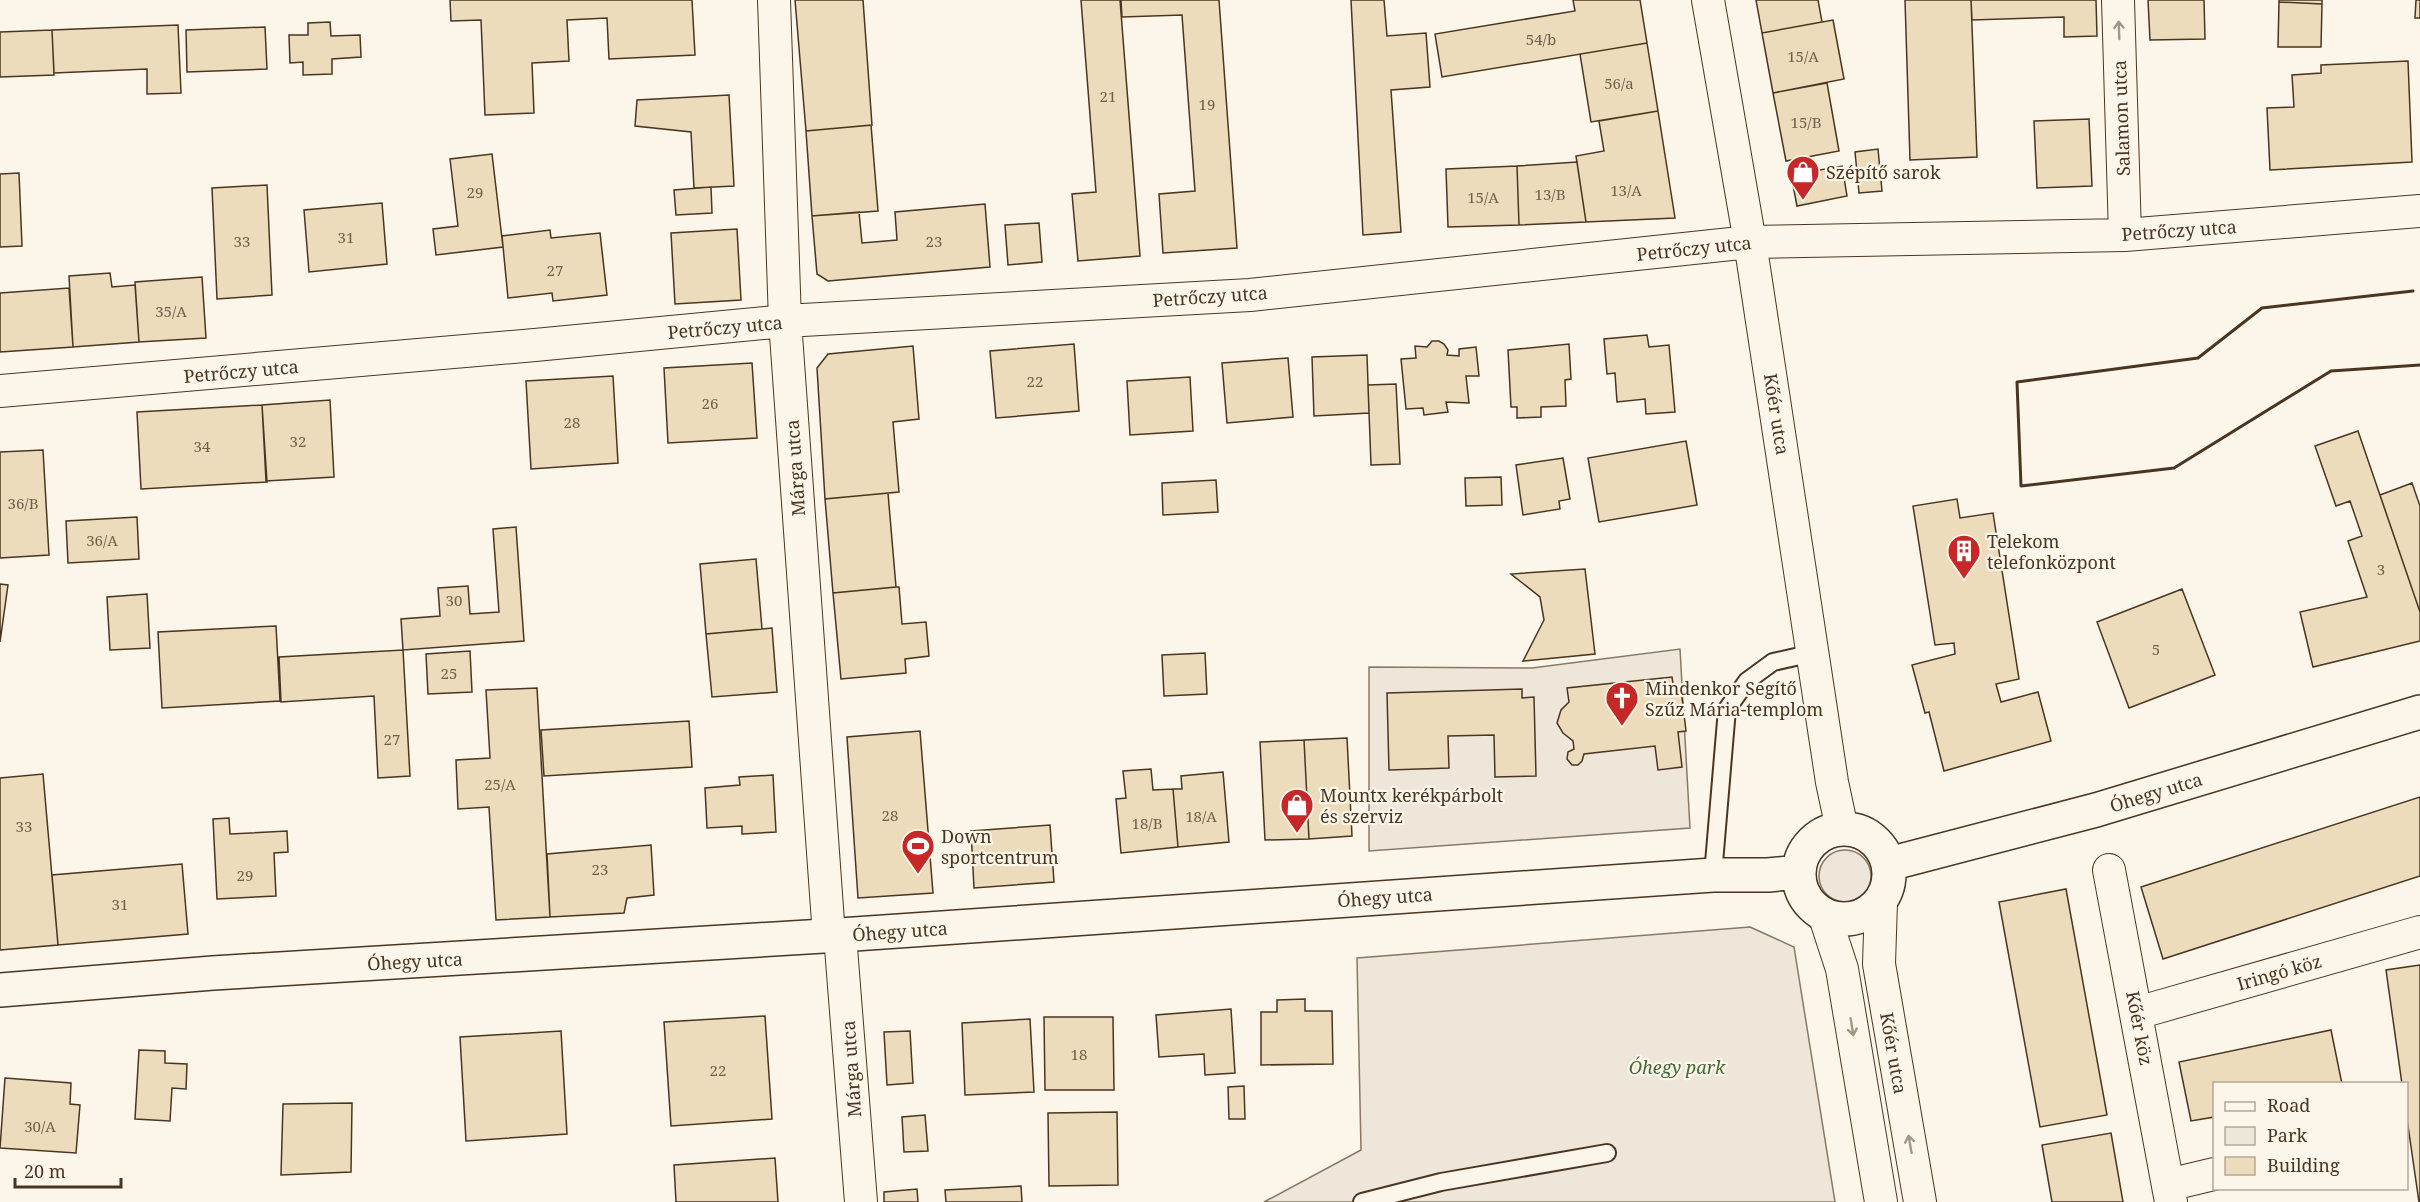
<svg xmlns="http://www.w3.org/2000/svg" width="2420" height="1202" viewBox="0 0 2420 1202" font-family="'Noto Serif',serif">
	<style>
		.green { fill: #ede6d9; stroke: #887966; stroke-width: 1.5 }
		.building { fill: #ecdcbc; stroke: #4a3520; stroke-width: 1.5 }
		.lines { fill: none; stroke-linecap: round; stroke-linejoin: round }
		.service-casing { stroke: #4a3520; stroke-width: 20 }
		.minor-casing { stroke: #4a3520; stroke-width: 34 }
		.tertiary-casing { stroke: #4a3520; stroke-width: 36 }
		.service { stroke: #fbf6e9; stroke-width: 16 }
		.minor { stroke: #fbf6e9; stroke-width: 32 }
		.tertiary { stroke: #fbf6e9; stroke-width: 33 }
		.wall { stroke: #4a3520; stroke-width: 3 }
		.oneway { stroke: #a29684 }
		.labels { text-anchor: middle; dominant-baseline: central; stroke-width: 4.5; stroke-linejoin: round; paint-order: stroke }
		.number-label { font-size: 15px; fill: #725f47 }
		.street-label { font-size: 18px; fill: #4a3520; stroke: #fbf6e9 }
		.poi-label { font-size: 18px; fill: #4a3520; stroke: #fbf6e9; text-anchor: start }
		.park-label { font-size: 18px; font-style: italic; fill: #436837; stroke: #fbf6e9 }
	</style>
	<rect width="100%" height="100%" fill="#fbf6e9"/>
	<!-- green -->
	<path class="green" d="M1680,649L1690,828L1369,851V667L1532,668Z
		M1819 876a26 26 0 1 1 52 0a26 26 0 1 1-52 0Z
		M1750,927L1794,947L1835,1202H1264L1361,1150L1357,958Z"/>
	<!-- building -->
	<path class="building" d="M450,0H692L695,55L609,59L607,18L567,20L569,61L532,63L534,113L485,115L481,20L451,21Z
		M795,0H863L872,125L806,131Z
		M1081,0H1120L1140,256L1078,261L1072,194L1096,192Z
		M1121,0H1219L1237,248L1163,253L1159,194L1195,191L1182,15L1122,17Z
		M1351,0H1384L1387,36L1426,33L1430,87L1391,90L1401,232L1363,235Z
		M1573,0H1640L1647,43L1442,77L1435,34L1575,11Z
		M1756,0H1818L1822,22L1762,33Z
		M1905,0H1971L1977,157L1910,160Z
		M1971,0H2096L2097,36L2064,37V17L1972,20Z
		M2148,0H2204L2205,39L2150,40Z
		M2279,0H2322V4L2279,2Z
		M2416,0H2420V18H2415Z
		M2279,2L2322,4L2321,47H2278Z
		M1833,20L1844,79L1773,93L1762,33Z
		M330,22L331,36L360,35L361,57L332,59V74L303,75V62L290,63L289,35H308V23Z
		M178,25L181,93L147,94V69L54,73L52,30Z
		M265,27L267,69L187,72L186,30Z
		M52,30L54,75L0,77V32Z
		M1647,43L1658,111L1591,122L1580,54Z
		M2408,61L2412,162L2270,170L2267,108L2294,107L2292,75L2321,73V65Z
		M1827,83L1839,151L1786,161L1773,93Z
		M729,95L734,186L694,188L691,132L635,126L637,100Z
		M1658,111L1675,218L1586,222L1576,156L1604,151L1599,121Z
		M2089,119L2092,186L2037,188L2034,121Z
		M871,125L878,211L812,216L806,131Z
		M1878,149L1882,191L1859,193L1855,152Z
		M492,154L503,247L436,255L433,229L458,226L450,159Z
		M1577,162L1586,222L1519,225L1517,166Z
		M1517,166L1519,225L1448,227L1446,169Z
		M1842,166L1847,196L1797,206L1791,175Z
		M19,173L22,246L0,247V174Z
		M267,185L272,295L217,299L212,188Z
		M711,187L712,213L676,215L674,190Z
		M382,203L387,264L309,272L304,210Z
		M985,204L990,267L828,281L817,274L812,216L859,212L862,243L897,240L895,212Z
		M1039,223L1042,262L1008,265L1005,225Z
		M737,229L741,300L675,304L671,233Z
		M550,230L551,238L600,233L607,295L553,301L552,293L508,298L502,236Z
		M110,273L112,287L135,285L139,342L73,347L69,276Z
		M202,277L206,338L139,342L135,282Z
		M69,288L73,347L0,352V293Z
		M1647,335L1649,347L1669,345L1675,412L1646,414L1645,399L1617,402L1615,373L1607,374L1604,339Z
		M1432,341H1439L1444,344L1448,350L1447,355L1459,356V349L1476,347L1479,376H1466L1469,403L1446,402L1448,412L1424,415L1423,408L1406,409L1401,359L1416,358L1415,346L1427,347Z
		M1074,344L1079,411L996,418L990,351Z
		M1569,344L1571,379L1565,380L1566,406L1541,407V417L1517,418V407H1511L1508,350Z
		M913,346L919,419L893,422L899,492L825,499L817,368L828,354Z
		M1367,355L1369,413L1314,416L1312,357Z
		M1288,358L1293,417L1227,423L1222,363Z
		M752,363L757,438L668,443L664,368Z
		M613,376L618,463L531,469L526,381Z
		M1190,377L1193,431L1130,435L1127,381Z
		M1396,384L1400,464L1371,465L1368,385Z
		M330,400L334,477L266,481L262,405Z
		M262,405L267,482L141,489L137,412Z
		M2358,431L2420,612V641L2313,667L2300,612L2367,597L2348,541L2362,536L2350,501L2336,506L2315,446Z
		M1686,441L1697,505L1599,522L1588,458Z
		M43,450L49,555L0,558V452Z
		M1563,458L1570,499L1559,501L1560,509L1523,515L1516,465Z
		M1501,477L1502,505L1466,506L1465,478Z
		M1216,480L1218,512L1163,515L1162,483Z
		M2412,483L2420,506V612L2380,495Z
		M888,493L896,587L833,593L825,499Z
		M1957,499L1960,518L1993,513L2019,679L1996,684L2001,702L2038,692L2051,741L1944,771L1929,712L1925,713L1912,665L1955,654L1954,643L1935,645L1913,506Z
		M137,517L139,559L68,563L66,521Z
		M516,527L524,641L403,650L401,619L440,616L438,588L468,586L470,614L499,612L493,529Z
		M756,559L762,629L706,634L700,564Z
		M1585,569L1595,654L1523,661L1544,620L1540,597L1511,574Z
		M0,584L8,585L0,642Z
		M896,587H899L902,624L926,622L929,656L905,659L906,673L841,679L833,593Z
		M2182,589L2215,675L2129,708L2097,622Z
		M147,594L150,648L110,650L107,597Z
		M276,626L280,701L162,708L158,632Z
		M772,628L777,692L712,697L706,634Z
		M403,650L410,776L378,778L374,696L281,702L279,657Z
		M470,651L472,692L428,694L426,654Z
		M1205,653L1207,694L1164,696L1162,655Z
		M1672,677L1674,690L1681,689L1686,731L1678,732L1682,767L1658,770L1655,746L1584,754L1582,761L1578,765H1572L1567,759L1568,752L1574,749L1573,741L1563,733L1557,723L1561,710L1569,702L1567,688Z
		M537,688L550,917L496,920L489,807L458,809L456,760L490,758L486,690Z
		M1522,689V698L1534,697L1536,776L1495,777L1494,735L1448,736L1449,768L1389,770L1387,693Z
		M689,721L692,767L544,776L541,730Z
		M920,731L933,893L858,898L847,737Z
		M1347,738L1352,836L1309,839L1304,740Z
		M1304,740L1309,839L1265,840L1260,742Z
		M1151,769L1153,790L1173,789L1178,847L1121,853L1116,799L1126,798L1123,771Z
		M1223,772L1229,842L1178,847L1173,789H1182L1181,776Z
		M43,774L58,945L0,950V778Z
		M773,775L776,832L742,834V826L707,828L705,788L740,785L739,777Z
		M2420,797V876L2163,959L2141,887Z
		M229,818L230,834L287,831L288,852L274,853L276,896L217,899L213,819Z
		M1050,825L1054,882L974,888L971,831Z
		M651,845L654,895L627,898L624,913L550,917L547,854Z
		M182,864L188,934L58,945L52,875Z
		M2066,889L2107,1115L2040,1127L1999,902Z
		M2420,965V1202H2419L2406,1112V1084H2402L2386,970Z
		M1305,999V1011H1332L1333,1064L1261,1065V1012H1277V1000Z
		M1231,1009L1235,1073L1205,1075L1204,1054L1159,1057L1156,1015Z
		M765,1016L772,1119L671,1126L664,1022Z
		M1044,1017H1113L1114,1090H1045Z
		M1030,1019L1034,1092L965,1095L962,1023Z
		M2331,1030L2342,1084H2214V1117L2191,1121L2179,1062Z
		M561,1031L567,1134L466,1141L460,1037Z
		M910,1031L913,1083L887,1085L884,1032Z
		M139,1050L165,1051V1063L187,1064L186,1089L172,1088L170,1121L135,1119Z
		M5,1078L71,1083L70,1104L80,1105L76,1153L0,1148Z
		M1244,1086L1245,1119H1229L1228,1087Z
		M352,1103L351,1172L281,1175L283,1104Z
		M1117,1112L1118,1185L1049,1186L1048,1113Z
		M925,1115L928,1151L904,1152L902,1117Z
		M2111,1133L2123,1202H2052L2042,1145Z
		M775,1158L778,1202H676L674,1165Z
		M1021,1186L1022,1202H946L945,1190Z
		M917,1189L918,1202H884V1192Z"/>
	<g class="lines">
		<!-- service casing -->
		<g class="service-casing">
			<path id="service" d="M1713,875L1727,709L1747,681L1773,662L1813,653
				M1362,1202L1441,1182L1607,1153"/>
		</g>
		<!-- minor casing -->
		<g class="minor-casing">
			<path id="minor" d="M774,0L785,321L829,936
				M1708,0L1750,242L1832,782L1842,829
				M2118,0L2125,235
				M0,391L535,345L785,321L1250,295L1750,242L2125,235L2420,211
				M2109,870L2171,1202
				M1881,902L1879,964L1920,1202
				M1825,917L1842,969L1881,1202
				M840,935L861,1202
				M2137,1013L2420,932
				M2168,1185L2214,1174"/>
		</g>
		<!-- tertiary casing -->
		<g class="tertiary-casing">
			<path id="tertiary" d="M1799 874a45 45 0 1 1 90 0a45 45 0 1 1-90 0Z
				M1889,864L2096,810L2420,712
				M0,990L213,973L840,935L1713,875H1768L1799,872"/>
		</g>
		<!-- service -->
		<use href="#service" class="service"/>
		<!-- minor -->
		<use href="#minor" class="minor"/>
		<!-- tertiary -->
		<use href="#tertiary" class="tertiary"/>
		<!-- wall -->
		<path class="wall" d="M2413,291L2262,308L2198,358L2017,382L2021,486L2174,468L2331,371L2420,365"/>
	</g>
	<!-- one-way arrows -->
	<defs><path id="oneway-shaft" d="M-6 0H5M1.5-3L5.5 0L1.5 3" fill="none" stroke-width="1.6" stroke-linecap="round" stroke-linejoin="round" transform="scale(1.5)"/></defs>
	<g class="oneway">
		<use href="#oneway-shaft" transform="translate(2119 30) rotate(-92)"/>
		<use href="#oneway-shaft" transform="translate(1852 1027) rotate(81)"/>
		<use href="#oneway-shaft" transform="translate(1910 1144) rotate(-100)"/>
	</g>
	<!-- icons -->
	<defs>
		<g id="shop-pin" transform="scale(1.725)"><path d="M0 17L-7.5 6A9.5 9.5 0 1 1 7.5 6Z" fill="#c62828" stroke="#fbf6e9"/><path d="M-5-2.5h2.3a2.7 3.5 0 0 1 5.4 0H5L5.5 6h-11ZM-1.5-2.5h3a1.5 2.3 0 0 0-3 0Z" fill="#fff"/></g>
		<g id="building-pin" transform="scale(1.725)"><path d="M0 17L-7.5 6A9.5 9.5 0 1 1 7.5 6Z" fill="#c62828" stroke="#fbf6e9"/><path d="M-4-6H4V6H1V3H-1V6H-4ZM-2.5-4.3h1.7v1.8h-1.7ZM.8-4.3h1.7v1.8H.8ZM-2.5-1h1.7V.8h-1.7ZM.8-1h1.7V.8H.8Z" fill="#fff"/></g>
		<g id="church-pin" transform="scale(1.725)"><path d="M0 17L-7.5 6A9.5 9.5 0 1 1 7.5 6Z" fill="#c62828" stroke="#fbf6e9"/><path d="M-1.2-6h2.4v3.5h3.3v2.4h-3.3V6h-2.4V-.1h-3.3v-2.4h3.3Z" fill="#fff"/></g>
		<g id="stadium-pin" transform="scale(1.725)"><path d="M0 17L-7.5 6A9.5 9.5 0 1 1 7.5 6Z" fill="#c62828" stroke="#fbf6e9"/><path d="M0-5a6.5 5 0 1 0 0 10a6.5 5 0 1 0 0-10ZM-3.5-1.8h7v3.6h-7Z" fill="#fff"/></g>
	</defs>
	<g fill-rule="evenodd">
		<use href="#shop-pin" x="1803" y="172"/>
		<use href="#building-pin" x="1964" y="551"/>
		<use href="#church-pin" x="1622" y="698"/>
		<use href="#shop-pin" x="1297" y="805"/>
		<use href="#stadium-pin" x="918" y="846"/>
	</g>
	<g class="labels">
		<!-- number labels -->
		<g class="number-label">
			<text x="1541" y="39">54/b</text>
			<text x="1803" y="56">15/A</text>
			<text x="1619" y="83">56/a</text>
			<text x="1108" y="96">21</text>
			<text x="1207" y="104">19</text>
			<text x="1806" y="122">15/B</text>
			<text x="1626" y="190">13/A</text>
			<text x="475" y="192">29</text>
			<text x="1550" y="194">13/B</text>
			<text x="1483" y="197">15/A</text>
			<text x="346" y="237">31</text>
			<text x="242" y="241">33</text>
			<text x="934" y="241">23</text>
			<text x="555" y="270">27</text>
			<text x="171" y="311">35/A</text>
			<text x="1035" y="381">22</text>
			<text x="710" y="403">26</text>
			<text x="572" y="422">28</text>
			<text x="298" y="441">32</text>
			<text x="202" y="446">34</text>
			<text x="23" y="503">36/B</text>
			<text x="102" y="540">36/A</text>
			<text x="2381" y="569">3</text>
			<text x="454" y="600">30</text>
			<text x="2156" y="649">5</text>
			<text x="449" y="673">25</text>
			<text x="392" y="739">27</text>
			<text x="500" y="784">25/A</text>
			<text x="890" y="815">28</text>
			<text x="1201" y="816">18/A</text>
			<text x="1147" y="823">18/B</text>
			<text x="24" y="826">33</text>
			<text x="600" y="869">23</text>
			<text x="245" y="875">29</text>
			<text x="120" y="904">31</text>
			<text x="1079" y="1054">18</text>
			<text x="718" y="1070">22</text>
			<text x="40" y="1126">30/A</text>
		</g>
		<!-- street labels -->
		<g class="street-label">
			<text transform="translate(2121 118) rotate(-92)">Salamon utca</text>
			<text transform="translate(2179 230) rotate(-4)">Petrőczy utca</text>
			<text transform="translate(1694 248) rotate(-6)">Petrőczy utca</text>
			<text transform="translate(1210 296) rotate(-4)">Petrőczy utca</text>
			<text transform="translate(725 327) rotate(-5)">Petrőczy utca</text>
			<text transform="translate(241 371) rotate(-5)">Petrőczy utca</text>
			<text transform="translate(1777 414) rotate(81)">Kőér utca</text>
			<text transform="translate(795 468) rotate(-94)">Márga utca</text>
			<text transform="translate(2156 792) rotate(-17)">Óhegy utca</text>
			<text transform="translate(1385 897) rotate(-4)">Óhegy utca</text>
			<text transform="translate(900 931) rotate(-4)">Óhegy utca</text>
			<text transform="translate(415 961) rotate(-3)">Óhegy utca</text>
			<text transform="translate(2279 972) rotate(-16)">Iringó köz</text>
			<text transform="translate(2140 1028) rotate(79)">Kőér köz</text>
			<text transform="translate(1894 1053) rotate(80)">Kőér utca</text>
			<text transform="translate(851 1069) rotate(-94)">Márga utca</text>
		</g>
		<!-- poi labels -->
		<g class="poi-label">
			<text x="1826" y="172">Szépítő sarok</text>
			<text x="1987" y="541">Telekom<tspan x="1987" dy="21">telefonközpont</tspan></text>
			<text x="1645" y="688">Mindenkor Segítő<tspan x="1645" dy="21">Szűz Mária-templom</tspan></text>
			<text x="1320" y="795">Mountx kerékpárbolt<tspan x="1320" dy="21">és szerviz</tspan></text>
			<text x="941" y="836">Down<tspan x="941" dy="21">sportcentrum</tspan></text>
		</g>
		<!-- park labels -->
		<g class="park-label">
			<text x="1677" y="1067">Óhegy park</text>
		</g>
	</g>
	<!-- legend -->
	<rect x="2213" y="1082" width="195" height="108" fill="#fbf6e9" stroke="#b4a999" stroke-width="1.5"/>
	<rect x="2225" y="1102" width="30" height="9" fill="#fbf6e9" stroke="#b4a999" stroke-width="1.5"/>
	<text x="2267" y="1112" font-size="18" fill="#4a3520">Road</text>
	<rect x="2225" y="1127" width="30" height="18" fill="#ede6d9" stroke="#b4a999" stroke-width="1.5"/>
	<text x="2267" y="1142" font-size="18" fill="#4a3520">Park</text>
	<rect x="2225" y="1157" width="30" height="18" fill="#ecdcbc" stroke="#b4a999" stroke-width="1.5"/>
	<text x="2267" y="1172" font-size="18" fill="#4a3520">Building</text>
	<!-- scale -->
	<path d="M15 1178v9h106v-9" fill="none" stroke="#4a3520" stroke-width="3"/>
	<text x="24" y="1178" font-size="18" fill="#4a3520" stroke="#fbf6e9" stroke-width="4.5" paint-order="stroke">20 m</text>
</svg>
